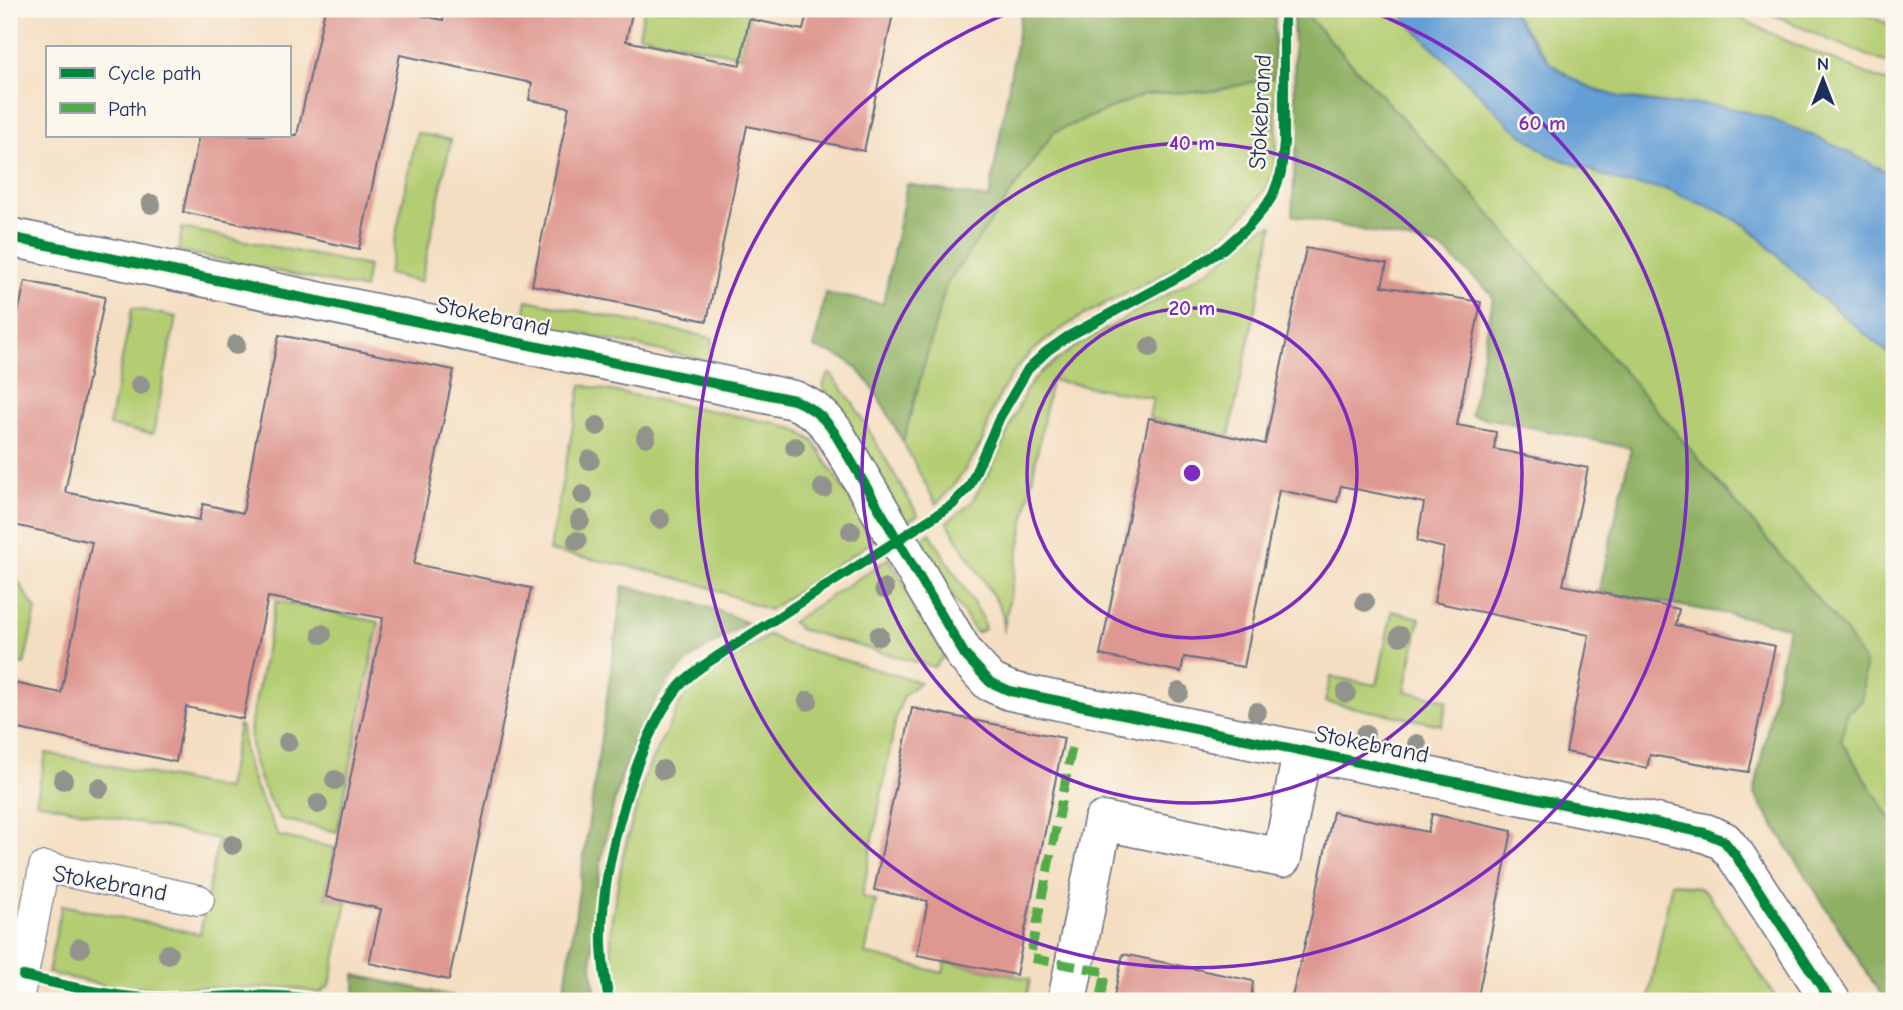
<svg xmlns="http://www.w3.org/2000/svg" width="1903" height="1010" viewBox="0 0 1903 1010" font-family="'Comic Neue',sans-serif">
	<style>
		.green { fill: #b4cd72; stroke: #687e68; stroke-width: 2 }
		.forest { fill: #8fb064; stroke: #557061; stroke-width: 2 }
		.water { fill: #649ed4; stroke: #406699; stroke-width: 2 }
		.building { fill: #de9891 }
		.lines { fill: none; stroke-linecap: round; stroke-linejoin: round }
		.service-casing { stroke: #676c81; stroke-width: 32 }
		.minor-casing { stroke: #676c81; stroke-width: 41 }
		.service { stroke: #fff; stroke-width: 30 }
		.minor { stroke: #fff; stroke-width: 38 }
		.quiet { stroke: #52ab49; stroke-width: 9; stroke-dasharray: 18 9; stroke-linecap: butt }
		.cycleway-casing { stroke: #fbf7ec; stroke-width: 15 }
		.cycleway { stroke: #00873e; stroke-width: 10 }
		.tree { fill: #92938d }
		.ring { fill: none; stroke: #7b2cbf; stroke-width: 3.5 }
		.labels { text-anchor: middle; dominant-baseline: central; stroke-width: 5; stroke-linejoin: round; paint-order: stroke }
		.street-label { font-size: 24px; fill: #1b2f5e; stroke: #fbf7ec }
		.centre { fill: #7b2cbf; stroke: #fbf7ec; stroke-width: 3.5 }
		.ring-label { font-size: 21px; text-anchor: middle; font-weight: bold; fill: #7b2cbf; stroke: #fbf7ec; stroke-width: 5; stroke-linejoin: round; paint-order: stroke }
	</style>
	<rect width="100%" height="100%" fill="#fbf7ec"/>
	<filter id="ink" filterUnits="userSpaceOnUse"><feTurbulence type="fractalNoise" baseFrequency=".0143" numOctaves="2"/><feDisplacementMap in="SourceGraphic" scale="14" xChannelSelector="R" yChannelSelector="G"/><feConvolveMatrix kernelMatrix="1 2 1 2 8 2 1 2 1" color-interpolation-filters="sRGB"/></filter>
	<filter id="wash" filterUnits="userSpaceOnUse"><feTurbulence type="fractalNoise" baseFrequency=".00686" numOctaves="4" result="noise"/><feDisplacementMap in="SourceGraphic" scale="28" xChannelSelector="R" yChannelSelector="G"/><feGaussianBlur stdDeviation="1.57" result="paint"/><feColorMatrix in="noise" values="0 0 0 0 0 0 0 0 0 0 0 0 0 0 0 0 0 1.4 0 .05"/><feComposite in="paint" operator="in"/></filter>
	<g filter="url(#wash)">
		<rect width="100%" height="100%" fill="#f4dec1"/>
		<!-- green -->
		<path class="green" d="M644,9H751L741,56L639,35Z
			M1301,9H1395L1510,125L1550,155L1626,184L1665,189L1719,211L1748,227L1817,294L1894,358V824L1841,741L1847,712L1862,701L1476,198Z
			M1510,9H1722L1787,41L1894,85V176L1837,148L1772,120L1704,104H1670L1619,97L1581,84L1551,63Z
			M1761,9H1850L1894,26V66L1820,36Z
			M1274,77C1275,104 1281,159 1269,183C1265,191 1258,198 1253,204C1195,282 1085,293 1021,363C1010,375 1000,394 993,409C988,420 987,433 981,444C969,465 954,487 936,504L903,442L946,285L1054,132L1145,94L1214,91Z
			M417,133L451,140L421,282L388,274Z
			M1273,225L1229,436L1149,418L1153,398L1051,380L1003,633V617L1000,607L947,522L971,503L992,467L1026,390L1041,372L1075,347L1211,269L1260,229Z
			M182,228L368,266L364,289L178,251Z
			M527,300L713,338L709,361L523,322Z
			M132,308L176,317L153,434L109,426Z
			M830,373L853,403L918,515L906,522L823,387L825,380Z
			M581,385L778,424L797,430L814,442L875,540L769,610L703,585L638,568L549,551Z
			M930,533L982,617L985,629L976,633L918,541Z
			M889,558L946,654L934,667L799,629L792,622Z
			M9,567L36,610L24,665L9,661Z
			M276,601L379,622L337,832L281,819C261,790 248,758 251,723Z
			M1392,611L1420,618L1405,691L1447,700L1442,725L1325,702L1331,677L1377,685Z
			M769,635L784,643L920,682L904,695L896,717L862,897L876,901L865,954L943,973L946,961L1030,979L1026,1001H620L611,957V923L623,855L646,772L684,695L696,684Z
			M239,725L242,728C243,767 261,802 279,836L335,848L325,897L347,902L330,985L320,993L292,988L112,987L48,973L62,905L200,934L218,839L36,802L46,753L227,789Z
			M1672,882L1699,888L1708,894L1778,1001H1648Z"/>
		<!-- forest -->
		<path class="forest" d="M1022,9H1275L1274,77L1214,91L1145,94L1054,132L946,285L903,442C888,416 869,370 841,357C832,353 822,351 814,348L825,293L883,304L907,184L989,199Z
			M1293,9H1301L1476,198L1846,632L1865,664L1862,701L1847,712L1841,741L1894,824V1001H1885L1754,794L1788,627L1740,616L1599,592L1631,448L1471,415L1493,299L1491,293L1443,250L1436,246L1292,215L1296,146Z
			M623,586C666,595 708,604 747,623C720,640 690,655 670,680C617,746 591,881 592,964C592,976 595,989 597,1001H563Z
			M355,975L476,1001H361L355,993Z"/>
		<!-- water -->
		<path class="water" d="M1395,9H1510C1523,25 1537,51 1552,64C1584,92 1630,102 1672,104C1688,105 1704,103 1720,106C1779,116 1842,148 1894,176V358L1817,294L1748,226L1719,211L1665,189L1626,184L1550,155L1510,125Z"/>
		<g id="blocks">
			<!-- building -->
			<path class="building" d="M325,9H390L443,20L445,9H633L626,41L740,65L749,19L803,30L808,9H894L864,151L747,126L707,321L532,285L569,107L529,100L532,83L400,55L359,249L183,212L199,135H297Z
				M1306,248L1387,264L1382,286L1481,302L1457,425L1496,432L1494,449L1588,468L1563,585L1679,609L1676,625L1775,646L1748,772L1650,755L1647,768L1566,752L1589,635L1434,602L1444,548L1417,541L1424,503L1341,486L1337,502L1279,490L1244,667L1184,657L1181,672L1100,655L1149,418L1265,444Z
				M25,281L105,297L65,492L199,520L203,504L243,513L256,439L279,335L454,370L414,564L531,588L449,980L369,963L381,909L326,897L383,618L268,597L243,719L186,707L176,762L9,727V682L61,693L92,542L9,524V356Z
				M912,708L1064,738L1016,975L917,955L928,901L874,890Z
				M1333,812L1428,832L1432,814L1512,831L1477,1001H1291L1312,914Z
				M1123,954L1253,981L1251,1001H1113Z"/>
		</g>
	</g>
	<g filter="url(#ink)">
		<use href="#blocks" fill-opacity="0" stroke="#676c81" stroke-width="2"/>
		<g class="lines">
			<!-- service casing -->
			<g class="service-casing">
				<path id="service" d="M18,1001L44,867L199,900"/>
			</g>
			<!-- minor casing -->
			<g class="minor-casing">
				<path id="minor" d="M9,237L794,400C812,408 823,416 834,432L965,655L990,682L1010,691L1705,833L1724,841L1736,856L1831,1001
					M1067,1001L1103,821L1282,858L1302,752"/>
			</g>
			<!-- service -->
			<use href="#service" class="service"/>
			<!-- minor -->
			<use href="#minor" class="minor"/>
			<!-- quiet -->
			<path class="quiet" d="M781,9L786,10
				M1072,748L1030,958L1106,972L1100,1001"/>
			<!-- cycleway casing -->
			<g class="cycleway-casing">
				<path id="cycleway" d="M9,237L794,400C812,408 823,416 834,432L965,655L990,682L1010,691L1705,833L1724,841L1736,856L1831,1001
					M23,976C64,985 104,995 146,998C203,1001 263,989 319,1001
					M609,1001C605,979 601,955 602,932C603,863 634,748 674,693C684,679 697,670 710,661L952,505L969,487L1000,417L1028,369L1047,351L1067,337L1189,271L1223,249L1249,226L1266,206L1273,195L1281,173L1284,143V9"/>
			</g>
			<!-- cycleway -->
			<use href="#cycleway" class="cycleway"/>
		</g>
		<!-- trees -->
		<g class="tree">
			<circle cx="151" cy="204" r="10"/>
			<circle cx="236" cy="345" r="10"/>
			<circle cx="1150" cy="347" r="10"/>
			<circle cx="140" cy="385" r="10"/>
			<circle cx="597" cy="426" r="10"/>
			<circle cx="646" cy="437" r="10"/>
			<circle cx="795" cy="447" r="10"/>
			<circle cx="590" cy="460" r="10"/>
			<circle cx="823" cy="488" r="10"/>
			<circle cx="583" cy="495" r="10"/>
			<circle cx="660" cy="519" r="10"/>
			<circle cx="580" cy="520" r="10"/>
			<circle cx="851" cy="531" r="10"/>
			<circle cx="577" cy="541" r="10"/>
			<circle cx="884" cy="589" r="10"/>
			<circle cx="1365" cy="602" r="10"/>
			<circle cx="322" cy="634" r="10"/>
			<circle cx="879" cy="636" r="10"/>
			<circle cx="1400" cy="636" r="10"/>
			<circle cx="1179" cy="692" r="10"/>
			<circle cx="1346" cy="693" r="10"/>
			<circle cx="808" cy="701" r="10"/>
			<circle cx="1257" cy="712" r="10"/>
			<circle cx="1365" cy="734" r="10"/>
			<circle cx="288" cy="742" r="10"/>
			<circle cx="1417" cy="744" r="10"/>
			<circle cx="663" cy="770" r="10"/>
			<circle cx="63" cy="780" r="10"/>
			<circle cx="335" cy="780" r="10"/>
			<circle cx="99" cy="788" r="10"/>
			<circle cx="318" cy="804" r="10"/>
			<circle cx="232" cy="845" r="10"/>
			<circle cx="80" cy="948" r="10"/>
			<circle cx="168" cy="954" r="10"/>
		</g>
	</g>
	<!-- distance rings -->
	<g class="ring">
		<circle cx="1192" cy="473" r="165"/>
		<circle cx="1192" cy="473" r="330"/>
		<path d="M1365 9A495 495 0 1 1 1019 9"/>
	</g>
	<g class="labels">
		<!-- street labels -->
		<g class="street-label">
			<text transform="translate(1260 112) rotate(-87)">Stokebrand</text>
			<text transform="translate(493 316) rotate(12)">Stokebrand</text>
			<text transform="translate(1372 744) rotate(11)">Stokebrand</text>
			<text transform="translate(110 883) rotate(10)">Stokebrand</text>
		</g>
	</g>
	<circle cx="1192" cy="473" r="10" class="centre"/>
	<g class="ring-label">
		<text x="1542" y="130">60 m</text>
		<text x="1192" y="150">40 m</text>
		<text x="1192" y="315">20 m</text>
	</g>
	<!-- margin -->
	<rect width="1903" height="1010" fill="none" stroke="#fbf7ec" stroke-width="35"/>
	<!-- legend -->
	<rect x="46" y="46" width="245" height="91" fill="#fbf7ec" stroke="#a1a7b3" stroke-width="2"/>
	<rect x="60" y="68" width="35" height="10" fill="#00873e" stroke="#a1a7b3" stroke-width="2"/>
	<text x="108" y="80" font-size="21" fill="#1b2f5e">Cycle path</text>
	<rect x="60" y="103" width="35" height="10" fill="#52ab49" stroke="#a1a7b3" stroke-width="2"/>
	<text x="108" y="116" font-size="21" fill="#1b2f5e">Path</text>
	<!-- north arrow -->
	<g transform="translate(1823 80)" stroke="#fbf7ec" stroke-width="5" paint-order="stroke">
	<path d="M0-5L12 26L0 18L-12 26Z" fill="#1b2f5e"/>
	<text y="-10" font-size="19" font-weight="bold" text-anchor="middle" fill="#1b2f5e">N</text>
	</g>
</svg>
